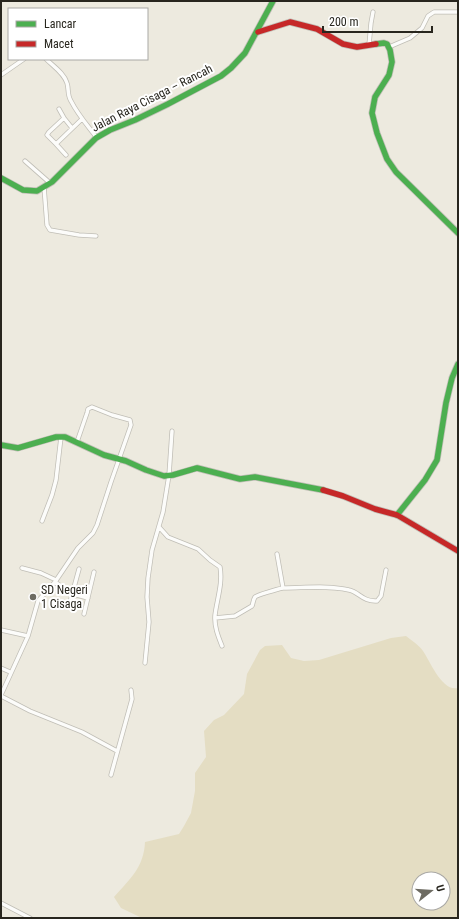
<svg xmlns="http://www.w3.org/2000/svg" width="459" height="919" viewBox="0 0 459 919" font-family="'Roboto Condensed',sans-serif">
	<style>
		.green { fill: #e4ddc3; fill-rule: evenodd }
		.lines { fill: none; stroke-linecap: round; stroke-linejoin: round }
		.street-casing { stroke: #c0beb6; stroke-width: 5 }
		.fast-casing { stroke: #c0beb6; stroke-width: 7 }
		.jam-casing { stroke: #c0beb6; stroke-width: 7 }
		.street { stroke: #fcfcfa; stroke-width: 3.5 }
		.fast { stroke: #4caf50; stroke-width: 5.5 }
		.jam { stroke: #c62828; stroke-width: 5.5 }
		.poi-dot { fill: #6d6b62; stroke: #fff; stroke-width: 1.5 }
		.labels { text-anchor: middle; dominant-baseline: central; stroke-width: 4; stroke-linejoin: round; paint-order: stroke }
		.street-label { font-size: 12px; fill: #28261e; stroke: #fff }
		.poi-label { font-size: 12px; fill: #28261e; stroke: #fff; text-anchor: start }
	</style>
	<rect width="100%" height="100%" fill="#edeadf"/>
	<!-- green -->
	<path class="green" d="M406,636C411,640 419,645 423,651C430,661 442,692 458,688V918H142L121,908L114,897C130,879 144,867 145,842L179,834L184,826L191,813L195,791V773L206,757L204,731L214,720L224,715L244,694L247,674L260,650L265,646L282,645L291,658L304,661L319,660L391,638ZM419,879H443V903H419Z"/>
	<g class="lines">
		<!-- street casing -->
		<g class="street-casing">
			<path id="street" d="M369,45L371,23L373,12
				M389,47L410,38L422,28L428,16L434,12H458
				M46,59C53,66 64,73 67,83C69,89 67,95 71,101C78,115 88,126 97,138
				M1,75L24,59
				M59,109L64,118
				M72,128L64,118L49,132L47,135L56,144L82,119
				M56,144L66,155
				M25,161L50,183
				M44,187L47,225L50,230L79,235L96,236
				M42,521L52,495L56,480L61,437
				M159,527L168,537L198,549L210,560L220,567C223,583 217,599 215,615C214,626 218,636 222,646
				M22,568L41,573L56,580
				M55,582L73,594L88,598
				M283,588C304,588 328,585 349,590C359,592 363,602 377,601L381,596L386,570
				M58,601L67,603L70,602L79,569
				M84,614L94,572
				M215,618L235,616L252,606C253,604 253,600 255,597C257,595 278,589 283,588L277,554
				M1,630L28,636
				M145,663L149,622L147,597L148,578L152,550L163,512L169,475L172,431
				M1,668L10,672
				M1,695L28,636L38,601L55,582L78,548L93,533L97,525L111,482L131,425L130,420L112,415L92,407L88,409L87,413L77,442
				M1,696L30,711L82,732L117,751
				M111,775L132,699L131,690
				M1,903L30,918"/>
		</g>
		<!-- fast casing -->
		<g class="fast-casing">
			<path id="fast" d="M376,44L384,43L387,44L390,50L392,62L389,75L375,97L372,113L377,133L387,159L396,172L458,233
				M1,178L23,190L37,191L52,182L96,138L110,130L135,120L168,104L221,76L231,68L245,53L273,1
				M1,445L18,448L56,437H65L104,455L126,461L146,470L164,476L173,475L197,468L240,479L255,477L323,490
				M397,515L425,480L437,460L446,403L452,378L458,364"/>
		</g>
		<!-- jam casing -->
		<g class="jam-casing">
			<path id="jam" d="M258,32L290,22L317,29L343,44L357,47L376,44
				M323,490L343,496L375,509L397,515L458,551"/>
		</g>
		<!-- street -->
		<use href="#street" class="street"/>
		<!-- fast -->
		<use href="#fast" class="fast"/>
		<!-- jam -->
		<use href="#jam" class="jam"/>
	</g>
	<!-- markers -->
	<circle class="poi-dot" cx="33" cy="597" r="4"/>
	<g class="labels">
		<!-- street labels -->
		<g class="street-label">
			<text transform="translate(152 98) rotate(-27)">Jalan Raya Cisaga – Rancah</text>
		</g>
		<!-- poi labels -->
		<g class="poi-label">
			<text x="41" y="590">SD Negeri<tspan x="41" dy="14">1 Cisaga</tspan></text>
		</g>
	</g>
	<!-- border -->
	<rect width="459" height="919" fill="none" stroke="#28261e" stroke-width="4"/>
	<!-- legend -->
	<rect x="8" y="8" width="140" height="52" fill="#ffffff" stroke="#a9a8a5"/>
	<rect x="16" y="21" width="20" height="6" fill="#4caf50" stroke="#a9a8a5"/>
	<text x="44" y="28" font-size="12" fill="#28261e">Lancar</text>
	<rect x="16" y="41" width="20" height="6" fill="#c62828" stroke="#a9a8a5"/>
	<text x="44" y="48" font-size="12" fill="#28261e">Macet</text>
	<!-- north arrow -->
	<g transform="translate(431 891) rotate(73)"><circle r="19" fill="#ffffff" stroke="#a9a8a5"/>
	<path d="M0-3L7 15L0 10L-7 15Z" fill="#6d6b62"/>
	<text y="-6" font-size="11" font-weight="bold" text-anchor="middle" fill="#28261e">U</text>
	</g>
	<!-- scale -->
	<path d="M323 26v6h109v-6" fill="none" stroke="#28261e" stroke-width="2"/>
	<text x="329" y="26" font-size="12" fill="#28261e" stroke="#ffffff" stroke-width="3" paint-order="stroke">200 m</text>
</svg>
